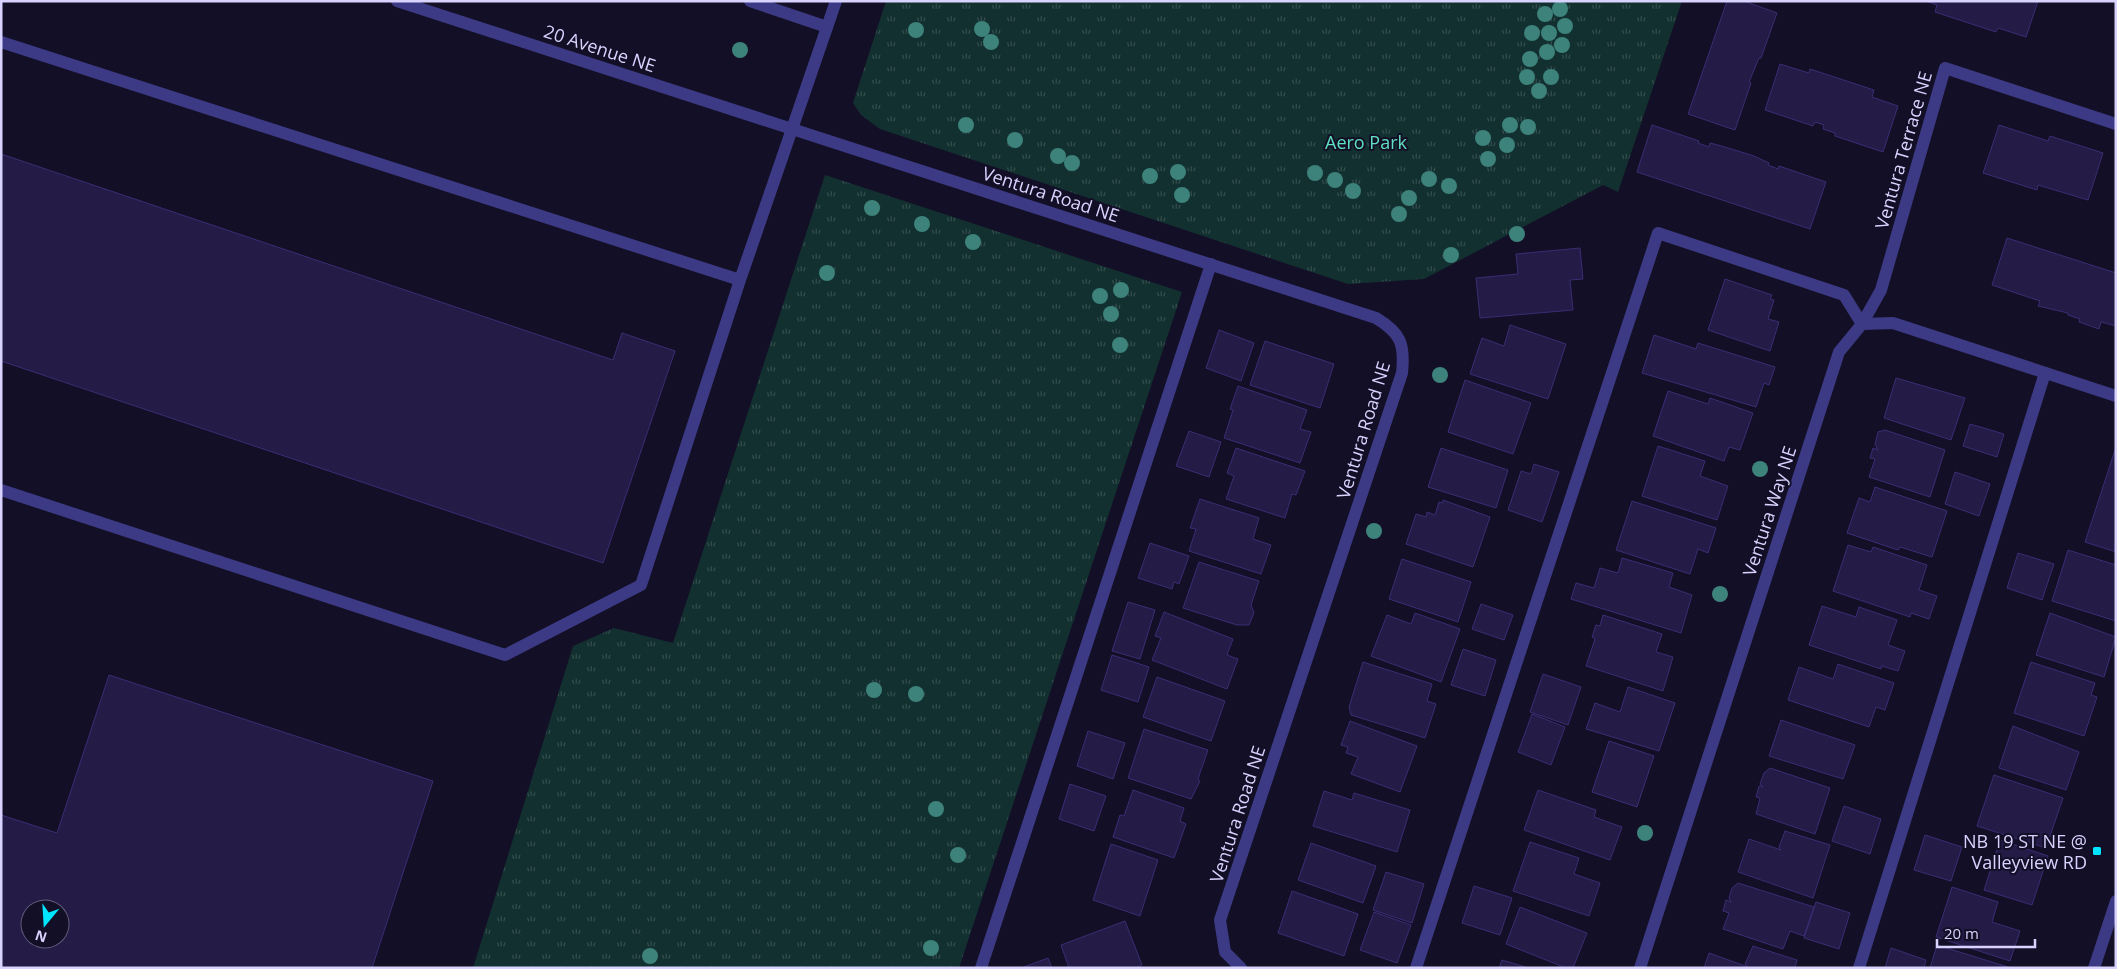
<svg xmlns="http://www.w3.org/2000/svg" width="2117" height="969" viewBox="0 0 2117 969" font-family="'Open Sans',sans-serif">
	<style>
		.park { fill: url(#park-tufts) }
		.building { fill: #241b47; stroke: #3b2d73; fill-rule: evenodd }
		.lines { fill: none; stroke-linecap: round; stroke-linejoin: round }
		.lane { stroke: #3d3a85; stroke-width: 12 }
		.street { stroke: #3d3a85; stroke-width: 12 }
		.tree { fill: #3d827b }
		.poi-dot { fill: #00e5ff; stroke: #130f26; stroke-width: 2 }
		.labels { text-anchor: middle; dominant-baseline: central; stroke-width: 4; stroke-linejoin: round; paint-order: stroke }
		.street-label { font-size: 18px; fill: #d9d4ff; stroke: #130f26 }
		.park-label { font-size: 18px; fill: #5fe0c0; stroke: #130f26 }
		.poi-label { font-size: 18px; fill: #d9d4ff; stroke: #130f26; text-anchor: end }
	</style>
	<defs>
		<pattern id="park-tufts" width="24" height="20" patternUnits="userSpaceOnUse" patternTransform="scale(1.25)"><rect width="24" height="20" fill="#12302f"/><path d="M3 7l-1-3M5 7V3M7 7l1-3M15 17l-1-3M17 17v-4M19 17l1-3" fill="none" stroke="#344d4e"/></pattern>
	</defs>
	<rect width="100%" height="100%" fill="#130f26"/>
	<!-- park -->
	<path class="park" d="M886,1H1682L1618,192L1603,185L1424,279L1348,284L880,129L861,115L853,103Z
		M825,175L1182,292L959,968H473L573,646L614,628L673,643Z"/>
	<!-- building -->
	<path class="building" d="M1727,1H1744L1777,13L1761,58H1759L1749,82L1751,83L1735,130L1688,114Z
		M1926,1H2038L2026,37L1998,28L1996,32L1935,12L1937,5Z
		M1780,64L1809,73L1810,69L1874,90L1872,97L1898,106L1883,152L1835,136V133L1823,129L1824,125L1815,122L1813,126L1765,110Z
		M1652,125L1699,141L1698,143L1709,147L1710,143L1725,147L1754,156L1769,163L1768,165L1778,169L1779,166L1826,182L1810,229L1637,172Z
		M1999,125L2048,141L2050,136L2103,153L2088,200L2038,185L2037,190L1983,173Z
		M1,154L613,360L622,333L675,351L603,563L1,361Z
		M2007,238L2116,273V326L2101,322L2099,329L2079,322L2080,319L2068,315V313L2038,306L2040,301L1992,285Z
		M1580,248L1583,279L1570,280L1573,310L1480,318L1476,278L1518,274L1516,254Z
		M1725,279L1772,295L1770,299L1774,300L1768,319L1779,322L1770,351L1708,330Z
		M1510,325L1566,344L1548,399L1470,374L1482,338L1504,346Z
		M1219,330L1254,343L1241,381L1206,368Z
		M1654,335L1696,349L1698,343L1775,367L1769,385L1764,383L1756,407L1642,373Z
		M1265,341L1334,364L1320,408L1250,385Z
		M1896,378L1965,398L1951,440L1884,418Z
		M1465,380L1531,403L1513,454L1448,432Z
		M1238,386L1307,410L1300,429L1311,432L1300,463L1224,438L1233,410L1230,409Z
		M1668,391L1708,404L1710,398L1753,413L1740,450L1729,447L1724,461L1653,436Z
		M1970,424L2004,434L1997,457L1963,446Z
		M1885,430L1945,450L1930,497L1869,477L1875,459L1870,458L1873,448L1878,450L1875,444L1878,432Z
		M1189,431L1221,442L1209,477L1176,466Z
		M1658,446L1705,461L1700,476L1728,486L1717,520L1642,496Z
		M1236,448L1305,471L1296,495L1292,494L1285,518L1226,499L1234,476L1227,473Z
		M1441,448L1508,470L1496,508L1428,487Z
		M2115,450H2116V552L2085,542Z
		M1534,464L1559,472L1542,522L1508,510L1521,471L1531,474Z
		M1955,472L1990,484L1979,516L1945,504Z
		M1875,487L1947,511L1932,557L1900,547L1898,550L1847,533L1859,498L1870,502Z
		M1200,499L1259,518L1253,539L1271,545L1261,574L1189,551L1196,529L1190,528Z
		M1443,500L1490,517L1473,567L1406,544L1416,514L1426,517L1427,512L1435,515L1439,502L1443,503Z
		M1632,501L1716,528L1708,553L1698,549L1690,574L1616,550Z
		M1150,543L1189,556L1179,584L1174,582L1172,589L1138,578Z
		M1848,545L1871,552L1873,547L1927,565L1919,590L1937,596L1929,619L1911,613L1910,617L1833,591Z
		M2068,550L2116,565V621L2052,601Z
		M2018,553L2054,564L2042,600L2007,588Z
		M1622,558L1673,573L1669,587L1692,595L1681,633L1571,599L1576,583L1594,588L1600,568L1618,573Z
		M1402,559L1471,582L1458,622L1389,599Z
		M1199,562L1259,581L1251,605L1254,613L1249,625H1237L1183,608Z
		M1128,602L1155,610L1140,659L1112,651Z
		M1481,604L1513,615L1504,640L1472,629Z
		M1822,606L1856,617L1859,607L1897,620L1888,645L1905,651L1898,671L1882,666L1881,669L1809,645Z
		M1164,612L1233,639L1227,655L1238,659L1227,689L1152,660L1161,638L1155,636Z
		M1415,613L1460,629L1441,682L1371,656L1387,615L1411,624Z
		M2050,613L2116,637L2104,677L2036,655Z
		M1603,615L1662,634L1656,652L1673,657L1663,691L1586,666L1595,639L1592,637L1596,625L1600,626Z
		M1463,649L1496,660L1485,696L1451,685Z
		M1112,655L1149,667L1138,702L1101,690Z
		M1363,662L1432,684L1427,701L1436,704L1425,738L1351,715L1349,707Z
		M2031,662L2095,683L2091,695L2097,697L2084,736L2014,713Z
		M1838,664L1894,683L1885,710L1876,707L1869,727L1788,700L1799,667L1833,679Z
		M1543,674L1581,687L1568,725L1530,712Z
		M109,675L433,781L372,968H1V815L57,833ZM30,909H60V939H30Z
		M1157,677L1225,701L1211,741L1143,717Z
		M1628,687L1675,703L1659,751L1586,729L1595,703L1620,712Z
		M1532,714L1565,727L1551,765L1518,752Z
		M1781,720L1855,745L1843,779L1769,756Z
		M1350,721L1417,746L1400,792L1351,774L1358,757L1346,753L1348,747L1341,745Z
		M2013,726L2079,752L2066,790L1999,768Z
		M1144,729L1208,750L1198,779L1200,781L1191,799L1128,778Z
		M1088,731L1125,743L1113,779L1077,766Z
		M1609,741L1654,756L1637,807L1592,792Z
		M1770,768L1830,788L1815,834L1756,814L1760,798L1756,797L1759,786L1763,787L1760,784L1764,773Z
		M1994,775L2063,798L2046,848L1977,826Z
		M1070,784L1106,796L1094,831L1059,819Z
		M1133,790L1184,808L1180,821L1186,824L1174,858L1113,837L1120,815L1124,816Z
		M1538,790L1596,810L1594,817L1622,827L1610,860L1524,830Z
		M1324,791L1352,800L1354,793L1410,810L1397,852L1313,826Z
		M1844,806L1881,819L1870,854L1832,841Z
		M1785,831L1830,845L1813,898L1738,872L1749,839L1781,850L1779,847Z
		M1925,835L1962,847L1951,881L1914,870Z
		M2000,840L2048,856L2032,905L1984,890Z
		M1530,842L1579,858L1574,874L1600,883L1589,916L1513,891Z
		M1311,843L1376,866L1363,903L1298,880Z
		M1111,844L1158,860L1140,916L1093,900Z
		M1386,872L1424,884L1412,923L1373,910Z
		M1738,883L1814,907L1804,936L1790,931L1783,949L1723,929L1729,913L1723,911L1726,900L1731,902L1729,898L1732,888Z
		M1474,886L1512,898L1500,935L1462,923Z
		M1952,887L1998,902L1992,922L2020,931L2010,961L1936,937Z
		M1292,891L1358,914L1344,956L1278,933Z
		M1816,902L1850,913L1839,949L1804,938Z
		M1520,907L1587,933L1573,968H1566L1506,944Z
		M1374,912L1411,925L1397,963L1360,950Z
		M1125,921L1142,965L1135,968H1069L1061,945Z
		M1937,945L2008,967V968H1930Z
		M1753,946L1797,960L1795,968H1704L1709,953L1748,967L1745,964Z
		M1891,948L1926,960L1924,968H1885Z
		M1048,958L1052,968H1021Z
		M1502,960L1529,968H1499Z"/>
	<g class="lines">
		<!-- lane -->
		<path class="lane" d="M750,1L827,27
			M1,42L740,280
			M1,490L505,655L641,585L740,280L792,129
			M981,968L1211,264
			M1416,968L1658,233L1844,295L1862,324L1881,290L1945,68L2116,124
			M1859,968L2045,373"/>
		<!-- street -->
		<path class="street" d="M397,1L1376,318C1401,333 1405,344 1402,373L1220,920L1225,952L1241,968
			M792,129L836,1
			M1640,968L1839,352L1862,324L1893,323L2116,396
			M2094,968L2116,901"/>
	</g>
	<!-- trees -->
	<g class="tree">
		<circle cx="1560" cy="9" r="8"/>
		<circle cx="1545" cy="14" r="8"/>
		<circle cx="1565" cy="26" r="8"/>
		<circle cx="982" cy="29" r="8"/>
		<circle cx="916" cy="30" r="8"/>
		<circle cx="1532" cy="33" r="8"/>
		<circle cx="1549" cy="33" r="8"/>
		<circle cx="991" cy="42" r="8"/>
		<circle cx="1562" cy="45" r="8"/>
		<circle cx="740" cy="50" r="8"/>
		<circle cx="1547" cy="52" r="8"/>
		<circle cx="1530" cy="59" r="8"/>
		<circle cx="1527" cy="77" r="8"/>
		<circle cx="1551" cy="77" r="8"/>
		<circle cx="1539" cy="91" r="8"/>
		<circle cx="966" cy="125" r="8"/>
		<circle cx="1510" cy="125" r="8"/>
		<circle cx="1528" cy="127" r="8"/>
		<circle cx="1483" cy="138" r="8"/>
		<circle cx="1015" cy="140" r="8"/>
		<circle cx="1507" cy="145" r="8"/>
		<circle cx="1058" cy="156" r="8"/>
		<circle cx="1488" cy="159" r="8"/>
		<circle cx="1072" cy="163" r="8"/>
		<circle cx="1178" cy="172" r="8"/>
		<circle cx="1315" cy="173" r="8"/>
		<circle cx="1150" cy="176" r="8"/>
		<circle cx="1429" cy="179" r="8"/>
		<circle cx="1335" cy="180" r="8"/>
		<circle cx="1449" cy="186" r="8"/>
		<circle cx="1353" cy="191" r="8"/>
		<circle cx="1182" cy="195" r="8"/>
		<circle cx="1409" cy="198" r="8"/>
		<circle cx="872" cy="208" r="8"/>
		<circle cx="1399" cy="214" r="8"/>
		<circle cx="922" cy="224" r="8"/>
		<circle cx="1517" cy="234" r="8"/>
		<circle cx="973" cy="242" r="8"/>
		<circle cx="1451" cy="255" r="8"/>
		<circle cx="827" cy="273" r="8"/>
		<circle cx="1121" cy="290" r="8"/>
		<circle cx="1100" cy="296" r="8"/>
		<circle cx="1111" cy="314" r="8"/>
		<circle cx="1120" cy="345" r="8"/>
		<circle cx="1440" cy="375" r="8"/>
		<circle cx="1760" cy="469" r="8"/>
		<circle cx="1374" cy="531" r="8"/>
		<circle cx="1720" cy="594" r="8"/>
		<circle cx="874" cy="690" r="8"/>
		<circle cx="916" cy="694" r="8"/>
		<circle cx="936" cy="809" r="8"/>
		<circle cx="1645" cy="833" r="8"/>
		<circle cx="958" cy="855" r="8"/>
		<circle cx="931" cy="948" r="8"/>
		<circle cx="650" cy="956" r="8"/>
	</g>
	<!-- markers -->
	<rect class="poi-dot" x="2092" y="846" width="10" height="10" rx="2.5"/>
	<g class="labels">
		<!-- street labels -->
		<g class="street-label">
			<text transform="translate(600 48) rotate(18)">20 Avenue NE</text>
			<text transform="translate(1903 150) rotate(-74)">Ventura Terrace NE</text>
			<text transform="translate(1051 194) rotate(18)">Ventura Road NE</text>
			<text transform="translate(1363 430) rotate(-73)">Ventura Road NE</text>
			<text transform="translate(1769 511) rotate(-72)">Ventura Way NE</text>
			<text transform="translate(1237 814) rotate(-72)">Ventura Road NE</text>
		</g>
		<!-- park labels -->
		<g class="park-label">
			<text x="1366" y="142">Aero Park</text>
		</g>
		<!-- poi labels -->
		<g class="poi-label">
			<text x="2087" y="841">NB 19 ST NE @<tspan x="2087" dy="21">Valleyview RD</tspan></text>
		</g>
	</g>
	<!-- border -->
	<rect width="2117" height="969" fill="none" stroke="#d9d4ff" stroke-width="5"/>
	<!-- north arrow -->
	<g transform="translate(45 924) rotate(198)"><circle r="24" fill="#130f26" stroke="#625e7d"/>
	<path d="M0-4L9 19L0 12L-9 19Z" fill="#00e5ff"/>
	<text y="-8" font-size="14" font-weight="bold" text-anchor="middle" fill="#d9d4ff">N</text>
	</g>
	<!-- scale -->
	<path d="M1937 939v8h98v-8" fill="none" stroke="#d9d4ff" stroke-width="2.5"/>
	<text x="1944" y="939" font-size="15" fill="#d9d4ff" stroke="#130f26" stroke-width="4" paint-order="stroke">20 m</text>
</svg>
